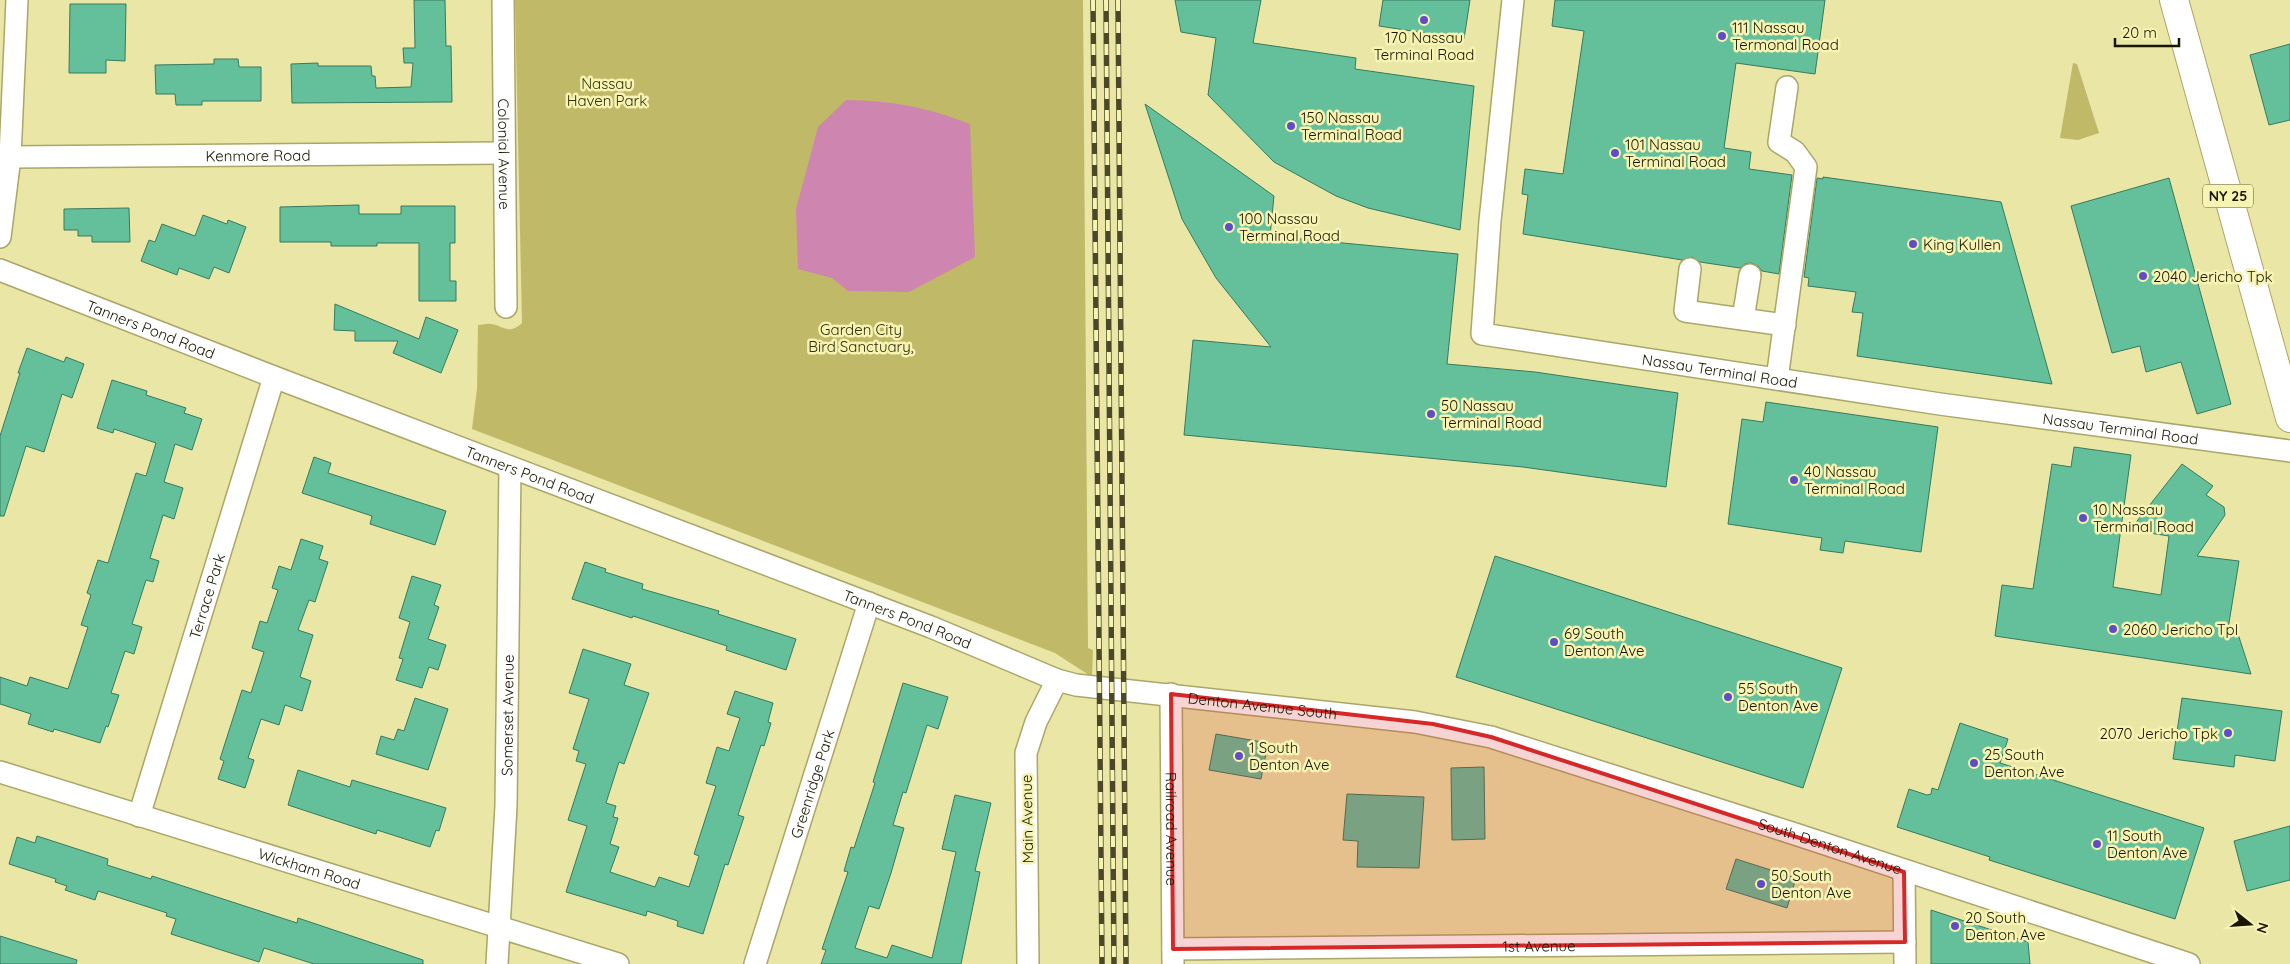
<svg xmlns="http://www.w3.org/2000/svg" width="2290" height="964" viewBox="0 0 2290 964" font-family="Quicksand,sans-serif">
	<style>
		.green { fill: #c0b968 }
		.water { fill: #ce85af }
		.building { fill: #64c09a; stroke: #367a5f }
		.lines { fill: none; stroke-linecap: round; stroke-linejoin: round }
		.minor-casing { stroke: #aba668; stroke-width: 24 }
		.major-casing { stroke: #aba668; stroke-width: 30 }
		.minor { stroke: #fff; stroke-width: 21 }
		.major { stroke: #fff; stroke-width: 28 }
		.rail-casing { stroke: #4a4828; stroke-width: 5.5 }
		.rail { stroke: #f7f3b3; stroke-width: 4; stroke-dasharray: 11; stroke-linecap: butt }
		.marked { fill: #d62828; fill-opacity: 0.2; stroke: #d62828; stroke-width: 4; stroke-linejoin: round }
		.poi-dot { fill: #5e4dc5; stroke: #f7f3b3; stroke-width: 2 }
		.labels { text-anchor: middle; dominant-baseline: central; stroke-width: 5; stroke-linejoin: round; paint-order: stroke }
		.shield { fill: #f7f3b3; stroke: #5b5836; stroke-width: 1 }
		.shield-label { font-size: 14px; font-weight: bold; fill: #181600 }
		.poi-label { font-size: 15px; fill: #181600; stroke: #f7f3b3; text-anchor: start }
		.park-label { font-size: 15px; fill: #322f0a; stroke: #f7f3b3 }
		.street-label { font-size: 15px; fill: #181600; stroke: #f7f3b3 }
	</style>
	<rect width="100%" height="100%" fill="#eae6a6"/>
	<!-- green -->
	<path class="green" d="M515,0H1083L1088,648L1093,650L1092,677L1055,653L472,429L477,389L478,325C482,325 487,323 491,324C503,325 508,336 522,323Z
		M2073,63L2077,64L2099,133L2078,140L2060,138Z"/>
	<!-- water -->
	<path class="water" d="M846,100C893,101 926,107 970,124L975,257L909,292L848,291L832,278L798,269L796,209L818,127Z"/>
	<!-- building -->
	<path class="building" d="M414,0H445L446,46H451L452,102L292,103L291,64L318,63V66H371L372,76H375L376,88L411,87L413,63H404L403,48H415Z
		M1175,0H1261L1253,43L1356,58L1355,69L1474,86L1460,230L1368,208L1336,196L1274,162L1208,95L1216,38L1181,32Z
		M1383,0H1470L1464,39L1379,26Z
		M1555,0H1825L1815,74L1736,63L1724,148L1751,152L1749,169L1792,175L1779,274L1762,271L1758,266L1751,263L1745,264L1740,268L1700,262L1692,257L1682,260L1523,234L1528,195L1522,194L1525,169L1563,174L1584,31L1552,26Z
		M70,4H126L125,61L106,60V73H69Z
		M2290,44V120L2269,125L2250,55Z
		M214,59H238L239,67H261V101H202V105H176L175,94H156L155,65L214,64Z
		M1145,104L1274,196L1270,236L1458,254L1447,364L1535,372L1678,393L1666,487L1523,467L1184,435L1193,340L1271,347L1216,278L1182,219Z
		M1823,177L2001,202L2052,384L1857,356L1863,313L1852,312L1856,292L1808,286L1809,278L1804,277L1817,178L1823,179Z
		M2169,178L2231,404L2197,414L2181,362L2146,372L2140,346L2112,353L2071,206Z
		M359,205V214H401V206H455V243H450V281H456V301H419V243H377V246H331V242H280V207Z
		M129,208L130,242H92V236H78V230H64V209Z
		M203,215L227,224L228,220L246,227L229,273L214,267L209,279L179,268L177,275L141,261L149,240L155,242L162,224L195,236Z
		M335,304L419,339L426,317L458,330L441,373L393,353L398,341H355V331L334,330Z
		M27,348L64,362L66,357L84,364L72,398L62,394L44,452L26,446L4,516H0V436L20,373H18Z
		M112,380L147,391L146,395L186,408L184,413L202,419L192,450L175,444L164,482L183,488L174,519L163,515L150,558L159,561L153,582L146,580L132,624L142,627L134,654L125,651L111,693L119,695L108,727L106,726L100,743L54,729L53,732L28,724L31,714L0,704V677L27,686L30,677L68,689L88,627L81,625L91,595L87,593L98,560L108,563L136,473L146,476L156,443L114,429L113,433L97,428Z
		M1766,402L1938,427L1921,552L1845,541L1843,553L1820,550L1822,538L1728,524L1742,419L1763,422Z
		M2074,447L2131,455L2113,587L2161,595L2169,536L2130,530L2182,464L2213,486L2206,495L2224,507L2225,515L2197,556L2239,561L2228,629L2237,631L2251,674L1995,636L2002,585L2033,589L2052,464L2071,467Z
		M314,457L331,463L328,473L446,511L435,545L370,524L372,516L302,493Z
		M301,539L323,546L319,559L328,562L315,602L309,600L298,630L313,635L300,677L311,681L302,711L285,705L279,725L261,719L248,758L254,760L245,788L218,779L224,761L220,759L242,690L251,693L264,652L252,648L260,621L267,623L278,590L272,588L279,566L291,570Z
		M1495,556L1842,668L1803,788L1456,677Z
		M585,562L606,569L605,572L643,584L642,589L719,611L718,614L796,639L786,670L726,650L727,646L633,616L632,618L572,599Z
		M412,576L441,585L434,605L439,607L428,639L446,645L438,670L429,667L422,688L396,680L403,659L399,658L410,622L399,618Z
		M583,649L631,664L624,685L649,693L624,764L619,762L606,803L616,806L613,817L618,818L610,844L619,847L610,872L655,887L659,877L689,887L699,856L694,854L716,786L706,783L717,747L729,751L740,718L727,714L735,691L773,703L768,722L771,723L764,746L761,745L738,815L744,817L728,865L725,864L703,934L677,926L678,921L647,911L646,916L566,892L587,826L568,820L586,764L576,761L579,751L573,749L589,699L569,693Z
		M903,683L948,697L938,729L927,725L906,793L903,792L893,825L904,828L891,873L879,909L869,906L855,948L887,958L892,945L932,958L956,852L942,849L955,795L991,803L975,871L980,872L961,964H821L826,950L822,949L848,872L844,871L851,847L854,848L875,783L873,782Z
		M415,698L448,709L428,770L376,754L381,736L394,740L398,729L404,731Z
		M2182,698L2282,711L2275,761L2235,755L2234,767L2173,759Z
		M1960,723L2008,739L2000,763L2204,828L2175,919L1989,860L1990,857L1897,827L1909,789L1927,795L1931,794L1932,788L1938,790Z
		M1216,734L1268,743L1261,779L1209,770Z
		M1484,767L1485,839L1452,840L1451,768Z
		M298,770L350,787L352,780L446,808L439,831L436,830L430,847L377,830L376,834L288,805Z
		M1347,794L1424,797L1419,868L1357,867L1358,841L1343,840Z
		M2290,826V880L2247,891L2234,841Z
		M37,836L108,859L107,865L151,879L152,876L297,923L298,918L423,960V964H314L264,948L259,962L171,934L176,919L166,916L167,913L98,891L95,900L65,890L67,886L55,882L56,879L9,864L17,837L35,843Z
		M1736,859L1796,878L1787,908L1726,889Z
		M1931,910L2028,942L2030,964H1931Z
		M0,936L77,960L76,964H0Z"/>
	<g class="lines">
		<!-- minor casing -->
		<g class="minor-casing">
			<g id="minor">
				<path id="s1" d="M503,0L506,307"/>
				<path id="s2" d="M1513,0L1490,221L1482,334L1940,404L2290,451"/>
				<path id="s3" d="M10,157L504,153"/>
				<path d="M0,237L10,157L17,0"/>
				<path d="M1690,269L1685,311L1785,325"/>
				<path id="s4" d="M0,270L274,377L931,627L1057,680L1076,685L1415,722L1491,737L1795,834L2189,964"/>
				<path d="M1743,319L1750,275"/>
				<path d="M1777,379L1806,167L1795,152L1779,142L1787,87"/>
				<path id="s5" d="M1171,694L1173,964"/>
				<path id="s6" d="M0,772L618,964"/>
				<path id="s7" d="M139,816L274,377"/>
				<path d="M1904,872L1905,964"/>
				<path id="s8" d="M1173,949L1905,942"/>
				<path id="s9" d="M497,964L506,806L510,467"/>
				<path id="s10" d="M755,964L869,603"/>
				<path d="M1028,964L1026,753L1036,722L1057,680"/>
			</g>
		</g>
		<!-- major casing -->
		<g class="major-casing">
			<path id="major" d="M2174,0L2290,418"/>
		</g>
		<!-- minor -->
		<use href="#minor" class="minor"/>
		<!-- major -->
		<use href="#major" class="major"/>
		<!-- rail casing -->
		<g class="rail-casing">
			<path id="rail" d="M1093,0L1102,964
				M1106,0L1114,964
				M1118,0L1126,964"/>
		</g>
		<!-- rail -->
		<use href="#rail" class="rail"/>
	</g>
	<!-- marked area -->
	<path class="marked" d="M1171,694L1433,724L1491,737L1904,872L1905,942L1173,949Z"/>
	<!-- markers -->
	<g class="poi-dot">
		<circle cx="1424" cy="20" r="5"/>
		<circle cx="1722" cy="36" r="5"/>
		<circle cx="1291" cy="126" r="5"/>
		<circle cx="1615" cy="153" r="5"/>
		<circle cx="1229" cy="227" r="5"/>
		<circle cx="1913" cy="244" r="5"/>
		<circle cx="2143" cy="276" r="5"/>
		<circle cx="1431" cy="414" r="5"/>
		<circle cx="1794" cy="480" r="5"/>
		<circle cx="2083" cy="518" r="5"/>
		<circle cx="2113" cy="629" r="5"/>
		<circle cx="1554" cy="642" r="5"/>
		<circle cx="1728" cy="697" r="5"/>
		<circle cx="2228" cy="733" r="5"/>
		<circle cx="1239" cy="756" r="5"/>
		<circle cx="1974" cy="763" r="5"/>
		<circle cx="2097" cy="844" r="5"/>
		<circle cx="1761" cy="884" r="5"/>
		<circle cx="1955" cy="926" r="5"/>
	</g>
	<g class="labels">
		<!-- shield labels -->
		<rect class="shield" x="2203" y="184.5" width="50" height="23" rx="4"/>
		<g class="shield-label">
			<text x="2228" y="196">NY 25</text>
		</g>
		<!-- poi labels -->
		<g class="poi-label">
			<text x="1732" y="27">111 Nassau<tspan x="1732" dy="17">Termonal Road</tspan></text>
			<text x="1424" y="37" text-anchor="middle">170 Nassau<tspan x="1424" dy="17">Terminal Road</tspan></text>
			<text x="1301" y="117">150 Nassau<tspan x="1301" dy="17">Terminal Road</tspan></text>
			<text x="1625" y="144">101 Nassau<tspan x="1625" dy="17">Terminal Road</tspan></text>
			<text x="1239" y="218">100 Nassau<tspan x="1239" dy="17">Terminal Road</tspan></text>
			<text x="1923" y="244">King Kullen</text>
			<text x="2153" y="276">2040 Jericho Tpk</text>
			<text x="1441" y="405">50 Nassau<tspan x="1441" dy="17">Terminal Road</tspan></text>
			<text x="1804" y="471">40 Nassau<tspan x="1804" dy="17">Terminal Road</tspan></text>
			<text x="2093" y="509">10 Nassau<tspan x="2093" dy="17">Terminal Road</tspan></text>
			<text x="2123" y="629">2060 Jericho Tpl</text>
			<text x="1564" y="633">69 South<tspan x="1564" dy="17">Denton Ave</tspan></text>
			<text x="1738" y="688">55 South<tspan x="1738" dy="17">Denton Ave</tspan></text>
			<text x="2218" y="733" text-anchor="end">2070 Jericho Tpk</text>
			<text x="1249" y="747">1 South<tspan x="1249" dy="17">Denton Ave</tspan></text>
			<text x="1984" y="754">25 South<tspan x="1984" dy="17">Denton Ave</tspan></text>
			<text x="2107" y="835">11 South<tspan x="2107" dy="17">Denton Ave</tspan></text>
			<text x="1771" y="875">50 South<tspan x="1771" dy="17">Denton Ave</tspan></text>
			<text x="1965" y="917">20 South<tspan x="1965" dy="17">Denton Ave</tspan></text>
		</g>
		<!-- park labels -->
		<g class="park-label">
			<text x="607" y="83">Nassau<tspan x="607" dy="17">Haven Park</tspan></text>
			<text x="861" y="329">Garden City<tspan x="861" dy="17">Bird Sanctuary,</tspan></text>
		</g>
		<!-- street labels -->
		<g class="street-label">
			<text stroke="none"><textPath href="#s1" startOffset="154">Colonial Avenue</textPath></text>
			<text stroke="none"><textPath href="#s3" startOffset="248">Kenmore Road</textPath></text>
			<text stroke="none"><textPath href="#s4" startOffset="162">Tanners Pond Road</textPath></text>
			<text stroke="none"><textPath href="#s2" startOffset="576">Nassau Terminal Road</textPath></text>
			<text stroke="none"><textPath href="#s2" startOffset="981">Nassau Terminal Road</textPath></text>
			<text stroke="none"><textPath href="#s4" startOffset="568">Tanners Pond Road</textPath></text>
			<text stroke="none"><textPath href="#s7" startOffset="230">Terrace Park</textPath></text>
			<text stroke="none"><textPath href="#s4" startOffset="972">Tanners Pond Road</textPath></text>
			<text stroke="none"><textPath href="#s4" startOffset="1341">Denton Avenue South</textPath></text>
			<text stroke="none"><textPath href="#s9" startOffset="249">Somerset Avenue</textPath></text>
			<text stroke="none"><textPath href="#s10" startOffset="189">Greenridge Park</textPath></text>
			<text transform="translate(1027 819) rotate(-91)">Main Avenue</text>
			<text stroke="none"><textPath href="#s5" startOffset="135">Railroad Avenue</textPath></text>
			<text stroke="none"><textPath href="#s4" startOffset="1928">South Denton Avenue</textPath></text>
			<text stroke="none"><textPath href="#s6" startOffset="324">Wickham Road</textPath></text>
			<text stroke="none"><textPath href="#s8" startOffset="366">1st Avenue</textPath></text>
		</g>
	</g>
	<!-- north arrow -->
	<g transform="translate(2250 924) rotate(107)" stroke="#f7f3b3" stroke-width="4" paint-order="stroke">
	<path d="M0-4L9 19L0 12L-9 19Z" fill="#181600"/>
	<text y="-8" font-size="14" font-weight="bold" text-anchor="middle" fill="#181600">N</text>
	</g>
	<!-- scale -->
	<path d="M2115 38v8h64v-8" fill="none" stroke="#181600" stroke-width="2.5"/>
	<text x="2122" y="38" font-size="15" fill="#181600" stroke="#f7f3b3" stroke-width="4" paint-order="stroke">20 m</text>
</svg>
